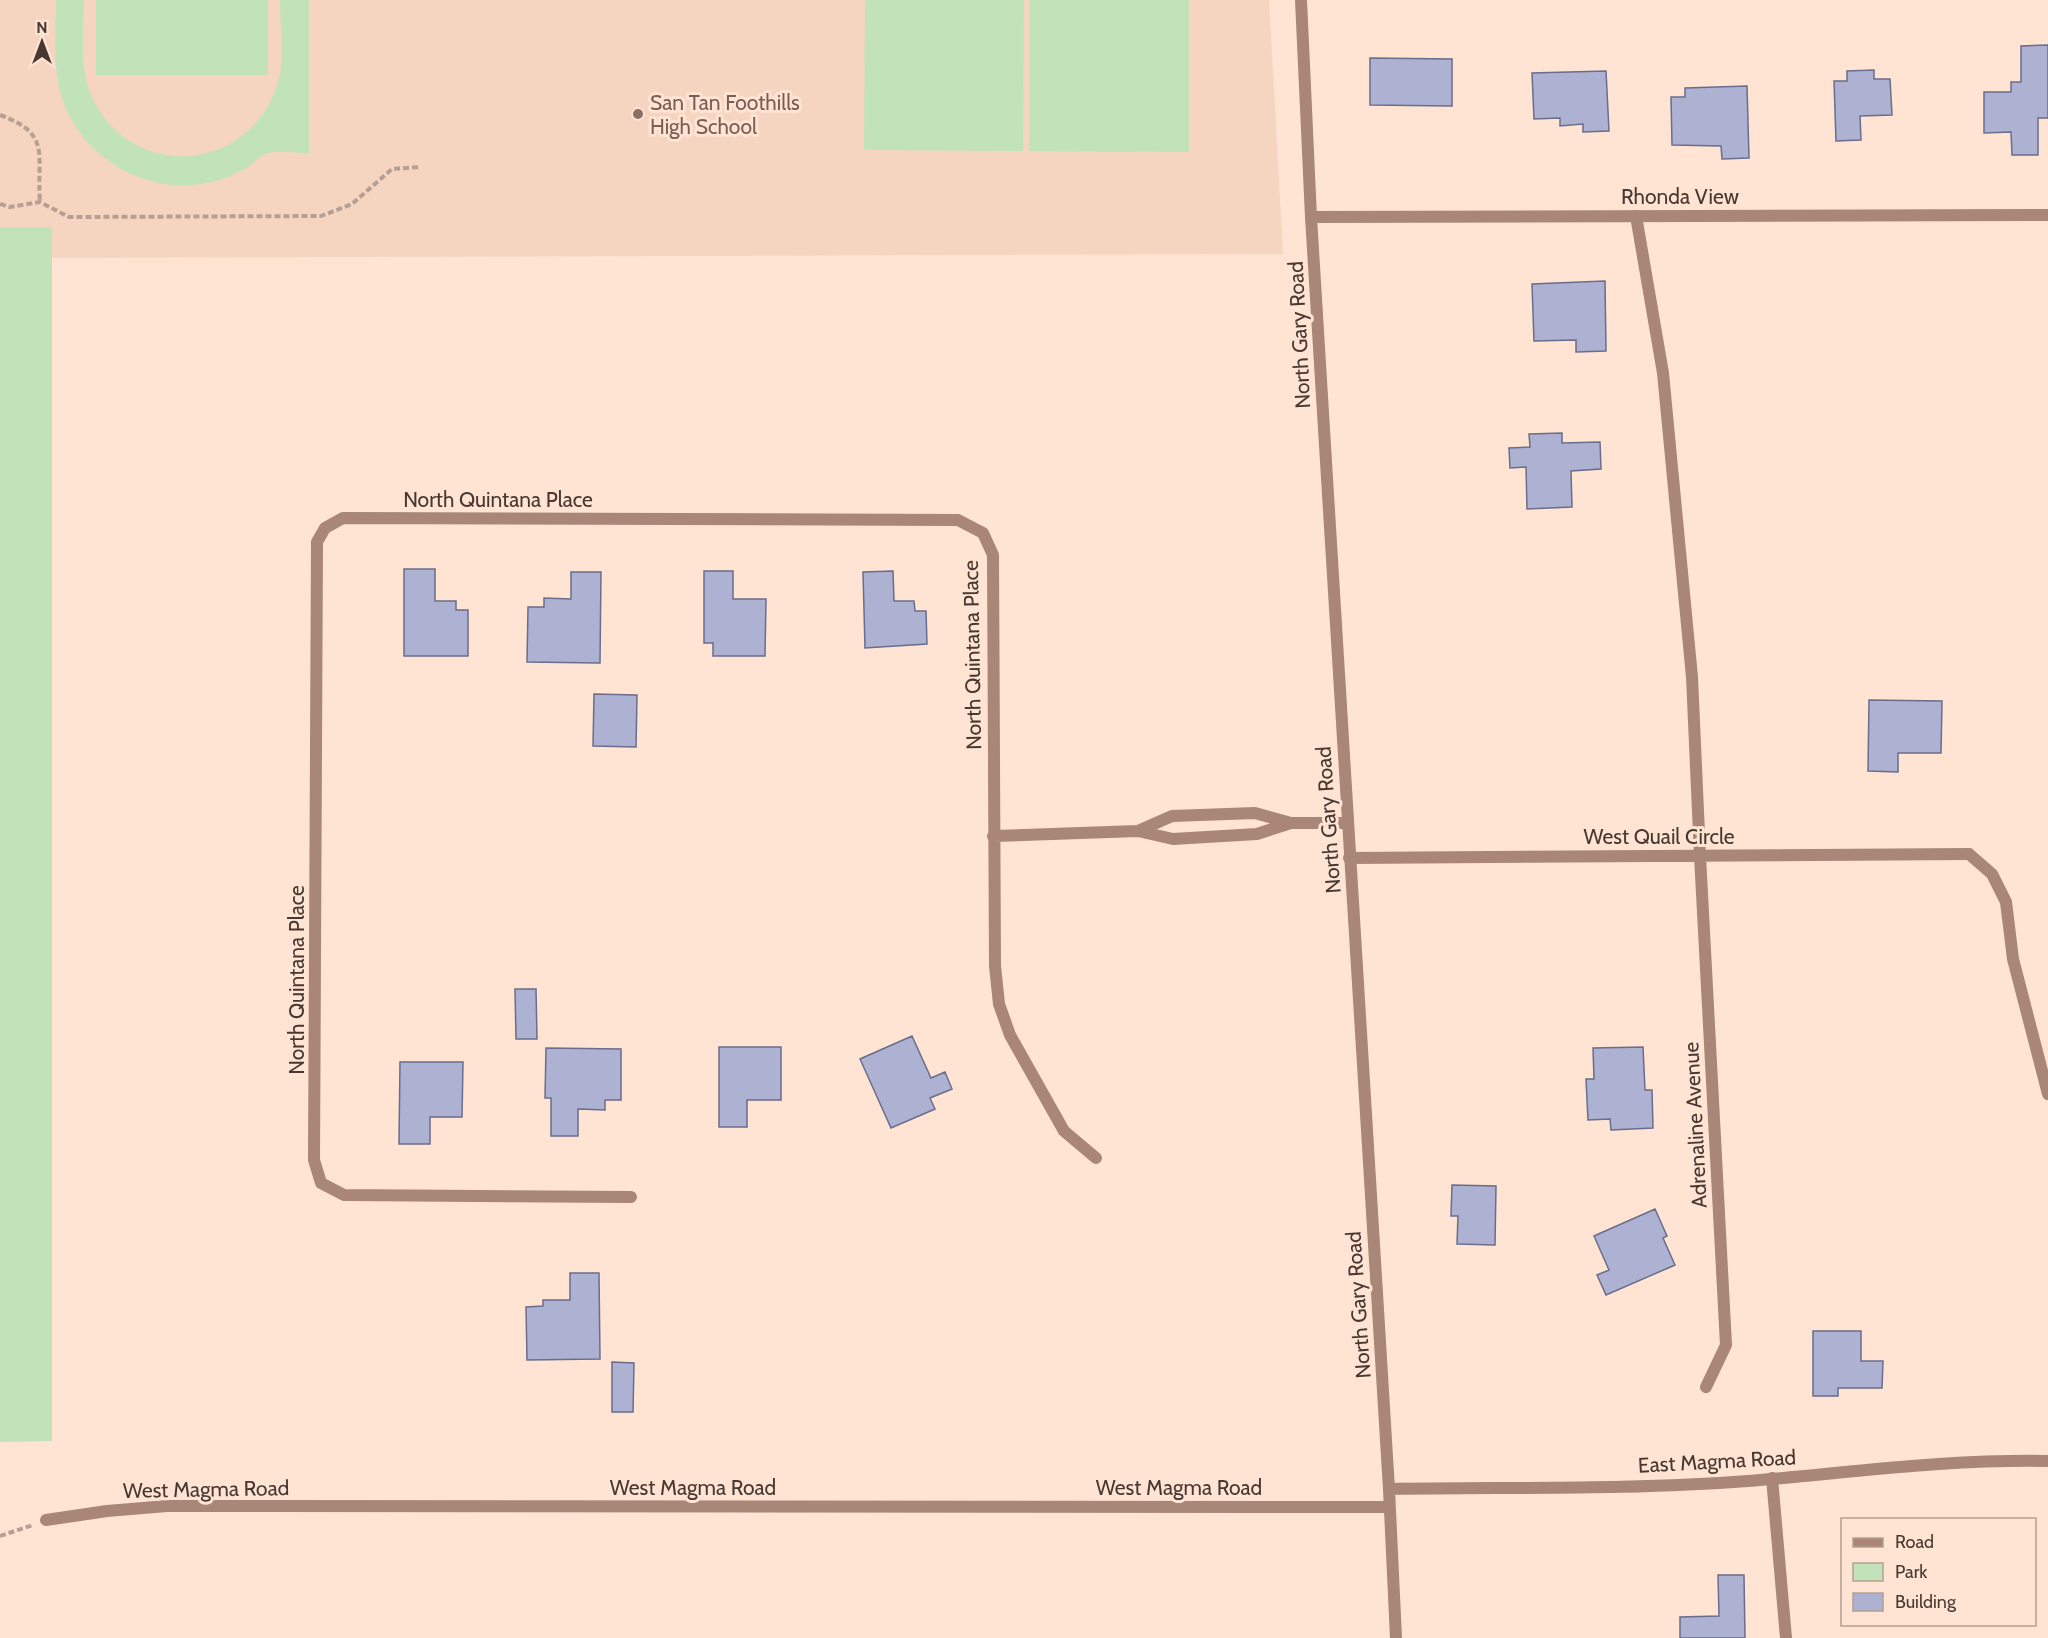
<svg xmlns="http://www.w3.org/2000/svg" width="2048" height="1638" viewBox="0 0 2048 1638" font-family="Cabin,sans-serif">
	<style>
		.built { fill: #f5d4c0 }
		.green { fill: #c2e3ba }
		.building { fill: #adb1d2; stroke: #6a6d8b; stroke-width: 1.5 }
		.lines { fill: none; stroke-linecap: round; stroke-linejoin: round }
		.path { stroke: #b7a093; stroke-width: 4; stroke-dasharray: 6 3; stroke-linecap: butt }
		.service { stroke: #a98677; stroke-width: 12 }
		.minor { stroke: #a98677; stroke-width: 12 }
		.tertiary { stroke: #a98677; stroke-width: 12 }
		.education-dot { fill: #8d6e63; stroke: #ffe3d3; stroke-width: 2 }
		.labels { text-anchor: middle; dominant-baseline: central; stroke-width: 6; stroke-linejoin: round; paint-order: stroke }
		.education-label { font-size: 21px; fill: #785e54; stroke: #ffe3d3; text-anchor: start }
		.street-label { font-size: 21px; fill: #473931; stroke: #ffe3d3 }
	</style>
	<rect width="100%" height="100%" fill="#ffe3d3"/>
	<!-- built -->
	<path class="built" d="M0,0H1269L1283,254L52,258V228L0,227Z"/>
	<!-- green -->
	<path class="green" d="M56,0H84C84,30 79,67 91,95C131,185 255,173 279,78C284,57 280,22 280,0H309V153C296,153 280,150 268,153C261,155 255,162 249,166C237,174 221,180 207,183C139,197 70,149 58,82C53,55 56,27 56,0Z
		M96,0H268V75H96Z
		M865,0H1024L1023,151L864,150Z
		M1030,0H1189V152L1029,151Z
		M0,227H52V1441L0,1442Z"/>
	<!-- building -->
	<path class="building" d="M2048,45V118H2038V155H2012L2011,132L1984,133V92H2011V82H2021V46Z
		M1370,58L1452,59V106L1370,105Z
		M1874,70V79H1890L1892,115L1860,116L1861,140L1836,141L1834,81H1847V71Z
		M1606,71L1609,131L1583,132V124L1560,126V118L1534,119L1532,73Z
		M1747,86L1749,158L1722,159L1721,146L1672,145L1671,97H1685V88Z
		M1605,281L1606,351L1576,352V340L1534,341L1532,284Z
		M1562,433V443L1600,442L1601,469L1571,471L1572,507L1527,509L1526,467L1510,468L1509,448L1530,447L1529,434Z
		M404,569H435V601H456V610H468V656H404Z
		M704,571H733V599H766L765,656H713V643H704Z
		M893,571L894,601H914L915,611H926L927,644L865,648L863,572Z
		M571,572H601L600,663L527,662L528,607H544V598L571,599Z
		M594,694L637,695L636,747L593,746Z
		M1869,700L1942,701L1941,753H1898V772L1868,771Z
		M515,989H536L537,1039H516Z
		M912,1036L931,1078L945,1072L952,1089L930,1098L935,1109L891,1128L860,1059Z
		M719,1047H781V1100H747V1127H719Z
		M1643,1047L1645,1090H1652L1653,1128L1611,1130L1610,1119L1588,1120L1586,1079H1594L1593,1048Z
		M546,1048L621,1049V1100H605V1110L578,1109V1136H551V1098H545Z
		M400,1062H463L462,1117H430V1144H399Z
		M1452,1185L1496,1186L1495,1245L1457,1244L1458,1216H1451Z
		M1655,1209L1667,1236L1663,1238L1675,1265L1606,1295L1597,1275L1609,1270L1594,1236Z
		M570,1273H599L600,1359L527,1360L526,1307L543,1306V1300H570Z
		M1813,1331H1861V1361H1883L1882,1388H1838V1396H1813Z
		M612,1362L634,1363L633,1412H612Z
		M1718,1575H1744L1745,1638H1680V1617L1719,1616Z"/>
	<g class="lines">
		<!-- path -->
		<path class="path" d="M0,115C53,134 36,156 40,202
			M0,204L10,207L40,202L69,217L321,216L352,204L392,169L421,167
			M0,1536L33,1525"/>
		<!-- service -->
		<path class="service" d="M1636,216L1663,373L1692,677L1700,856
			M1969,854L1992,874L2006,902L2013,959L2048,1094
			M1772,1478L1786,1638"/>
		<!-- minor -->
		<path class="minor" d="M1311,217L2048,215
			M1138,831L1172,816L1255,813L1291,823
			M993,836L1138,831L1173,839L1257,834L1291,823H1347
			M1700,856L1726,1345L1706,1387
			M1349,858L1969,854
			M631,1197L344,1195L321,1183L314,1160L317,542L325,528L343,518L958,520L983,533L993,555L995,966L999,1004L1010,1035L1064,1131L1096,1158
			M46,1520L107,1511L167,1506L1389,1507"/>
		<!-- tertiary -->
		<path class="tertiary" d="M1301,0L1311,217L1389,1489L1396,1638
			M1389,1489C1508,1487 1629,1490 1748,1481C1848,1473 1947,1459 2048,1461"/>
	</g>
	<!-- markers -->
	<circle class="education-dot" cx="638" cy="114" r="6"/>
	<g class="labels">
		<!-- education labels -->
		<g class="education-label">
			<text x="650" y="102">San Tan Foothills<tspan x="650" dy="24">High School</tspan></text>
		</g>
		<!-- street labels -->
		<g class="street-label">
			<text x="1680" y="196">Rhonda View</text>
			<text transform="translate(1299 335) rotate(-93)">North Gary Road</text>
			<text x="498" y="499">North Quintana Place</text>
			<text transform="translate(972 655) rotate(-91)">North Quintana Place</text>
			<text transform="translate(1328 820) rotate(-94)">North Gary Road</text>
			<text x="1659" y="836">West Quail Circle</text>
			<text transform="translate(296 980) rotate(-90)">North Quintana Place</text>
			<text transform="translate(1695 1125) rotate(-93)">Adrenaline Avenue</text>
			<text transform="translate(1358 1305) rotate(-94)">North Gary Road</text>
			<text transform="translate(1717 1461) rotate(-3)">East Magma Road</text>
			<text x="693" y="1487">West Magma Road</text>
			<text x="1179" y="1487">West Magma Road</text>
			<text transform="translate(206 1489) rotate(-1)">West Magma Road</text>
		</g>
	</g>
	<!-- legend -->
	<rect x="1841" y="1518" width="195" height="108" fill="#ffe3d3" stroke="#b59f92" stroke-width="1.5"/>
	<rect x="1853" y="1538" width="30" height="9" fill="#a98677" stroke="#b59f92" stroke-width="1.5"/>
	<text x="1895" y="1548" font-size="18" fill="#473931">Road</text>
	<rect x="1853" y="1563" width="30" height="18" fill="#c2e3ba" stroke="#b59f92" stroke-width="1.5"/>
	<text x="1895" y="1578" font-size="18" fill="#473931">Park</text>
	<rect x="1853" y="1593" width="30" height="18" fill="#adb1d2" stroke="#b59f92" stroke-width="1.5"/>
	<text x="1895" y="1608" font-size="18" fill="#473931">Building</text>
	<!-- north arrow -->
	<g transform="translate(42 42)" stroke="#ffe3d3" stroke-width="4.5" paint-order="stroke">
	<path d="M0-4.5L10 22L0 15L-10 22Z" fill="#473931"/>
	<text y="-9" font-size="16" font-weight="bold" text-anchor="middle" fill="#473931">N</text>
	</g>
</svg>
